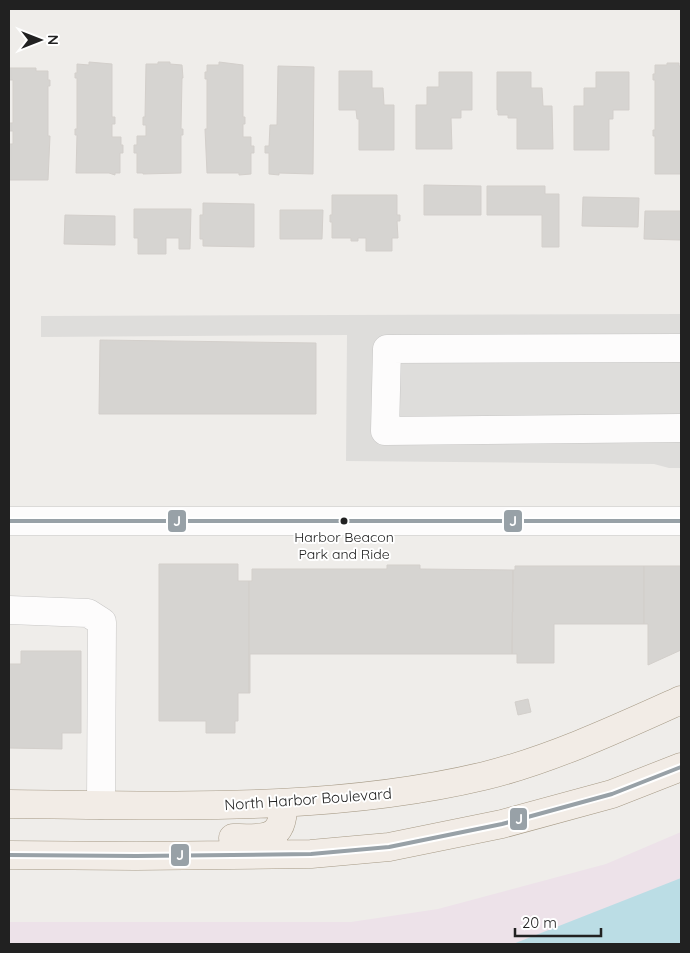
<svg xmlns="http://www.w3.org/2000/svg" width="690" height="953" viewBox="0 0 690 953" font-family="Quicksand,sans-serif">
	<style>
		.residential { fill: #dedddb }
		.industrial { fill: #ede2e9 }
		.water { fill: #bbdde5 }
		.building { fill: #d6d4d1; stroke: #d3cfcb }
		.lines { fill: none; stroke-linecap: round; stroke-linejoin: round }
		.minor-casing { stroke: #c8c7c6; stroke-width: 29 }
		.major-casing { stroke: #a69a86; stroke-width: 29 }
		.minor { stroke: #fdfcfc; stroke-width: 28 }
		.major { stroke: #f2ece6; stroke-width: 28 }
		.bus-1-casing { stroke: #fff; stroke-width: 8 }
		.bus-1 { stroke: #98a1a7; stroke-width: 4 }
		.bus-dot { fill: #212121; stroke: #fff; stroke-width: 2 }
		.labels { text-anchor: middle; dominant-baseline: central; stroke-width: 4; stroke-linejoin: round; paint-order: stroke }
		.bus-label { font-size: 14px; fill: #212121; stroke: #fff }
		.street-label { font-size: 15px; fill: #212121; stroke: #fff }
		.line-badge { stroke: #fff; stroke-width: 2 }
		.badge-label { font-size: 14px; text-anchor: middle; font-weight: bold; fill: #fff }
	</style>
	<rect width="100%" height="100%" fill="#efedea"/>
	<!-- residential -->
	<path class="residential" d="M681,314V468H669L654,464L346,461L347,335L41,337V316Z"/>
	<!-- industrial -->
	<path class="industrial" d="M681,832V944H9V922H351L438,909L606,864Z"/>
	<!-- water -->
	<path class="water" d="M681,878V944H513Z"/>
	<!-- building -->
	<path class="building" d="M89,62L112,64V117H115V124H112V137H121V145H123V153H120V173H115V175L109,173H76L77,135H75V129H77V78H75V73H77V64L89,65Z
		M158,62H170V64L182,65L183,78H182L181,129H183V135H181V173L143,174V173H137V153H134V145H137V136H146V125H143V117H145L146,64H158Z
		M219,62L243,65V117H245V124H243V137H251V146H254V153H251V174L239,175V173H207L205,129H207V79H205V72H207V65H219Z
		M667,63H679V66H681V174H655V136H653V130H655V80H653V74H655V65H667Z
		M278,66L314,67L313,174L279,173V175L269,174V153H265V146H269L270,125H277Z
		M9,68H36V71H48V80H50V86H48V136H50L48,180H9V144H13V131H9V123H13V80H9Z
		M339,71H372V88H383L384,105H394V150H359V119H357L356,110H339Z
		M439,72H472V110H461V118H451L452,149H416V105H427V87H439Z
		M497,72H531V88H542L543,106H552L553,149H517V118H508V115H498V110H497Z
		M596,72H629V110H613V119H609V150H574V106H584V88H596Z
		M424,185L481,186V215H424Z
		M487,186H545V194H559V247H542V215H487Z
		M332,195H397V215H400V221H397L398,238H392V251H366V238H358V241H351V238H332V222H330V215H332Z
		M583,197L639,198L638,227L582,226Z
		M203,203L254,204V247L203,246V239H200V215H203Z
		M134,209H191L190,249H179V238H166V254H138V238H134Z
		M280,210H323L322,239H280Z
		M645,211H681V240L644,239Z
		M65,215L115,216V245L64,244Z
		M100,340L316,343V414H99Z
		M159,564H238V581H249V693H238V721H235V733H206V721H159Z
		M387,565H420V569L513,570L512,654H250V693H249V581H252V569H387Z
		M515,566H644V624H554V663H517V654H512L513,570H515Z
		M644,566H681V650L648,665V624H644Z
		M21,651H81V733H62V749L9,748V664H21Z
		M528,699L531,712L518,715L515,702Z"/>
	<g class="lines">
		<!-- minor casing -->
		<g class="minor-casing">
			<path id="minor" d="M681,348L387,349L385,431L681,428
				M9,521H681
				M9,610L88,613L102,622L101,805"/>
		</g>
		<!-- major casing -->
		<g class="major-casing">
			<path id="major" d="M9,804C167,805 329,813 484,776C550,760 619,728 681,700
				M233,838C246,838 272,841 279,827C283,821 283,810 284,803
				M9,855L136,856L311,854L389,847L502,824L612,794L681,767"/>
		</g>
		<!-- minor -->
		<use href="#minor" class="minor"/>
		<!-- major -->
		<use href="#major" class="major"/>
		<!-- bus-1 casing -->
		<g class="bus-1-casing">
			<path id="bus-1" d="M9,521H681
				M9,855L136,856L311,854L389,847L502,824L612,794L681,767"/>
		</g>
		<!-- bus-1 -->
		<use href="#bus-1" class="bus-1"/>
	</g>
	<!-- markers -->
	<circle class="bus-dot" cx="344" cy="521" r="4.5"/>
	<g class="labels">
		<!-- bus labels -->
		<g class="bus-label">
			<text x="344" y="537">Harbor Beacon<tspan x="344" dy="17">Park and Ride</tspan></text>
		</g>
		<!-- street labels -->
		<g class="street-label">
			<text transform="translate(308 799) rotate(-4)">North Harbor Boulevard</text>
		</g>
	</g>
	<g class="line-badge">
		<rect x="167" y="509" width="20" height="24" rx="5" fill="#98a1a7"/>
		<rect x="503" y="509" width="20" height="24" rx="5" fill="#98a1a7"/>
		<rect x="509" y="807" width="19" height="24" rx="5" fill="#98a1a7"/>
		<rect x="170" y="843" width="20" height="24" rx="5" fill="#98a1a7"/>
	</g>
	<g class="badge-label">
		<text x="177" y="526">J</text>
		<text x="513" y="526">J</text>
		<text x="519" y="824">J</text>
		<text x="180" y="860">J</text>
	</g>
	<!-- border -->
	<rect width="690" height="953" fill="none" stroke="#212121" stroke-width="20"/>
	<!-- north arrow -->
	<g transform="translate(40 40) rotate(90)" stroke="#ffffff" stroke-width="4" paint-order="stroke">
	<path d="M0-4L9 19L0 12L-9 19Z" fill="#212121"/>
	<text y="-8" font-size="14" font-weight="bold" text-anchor="middle" fill="#212121">N</text>
	</g>
	<!-- scale -->
	<path d="M515 928v8h86v-8" fill="none" stroke="#212121" stroke-width="2.5"/>
	<text x="522" y="928" font-size="15" fill="#212121" stroke="#ffffff" stroke-width="4" paint-order="stroke">20 m</text>
</svg>
